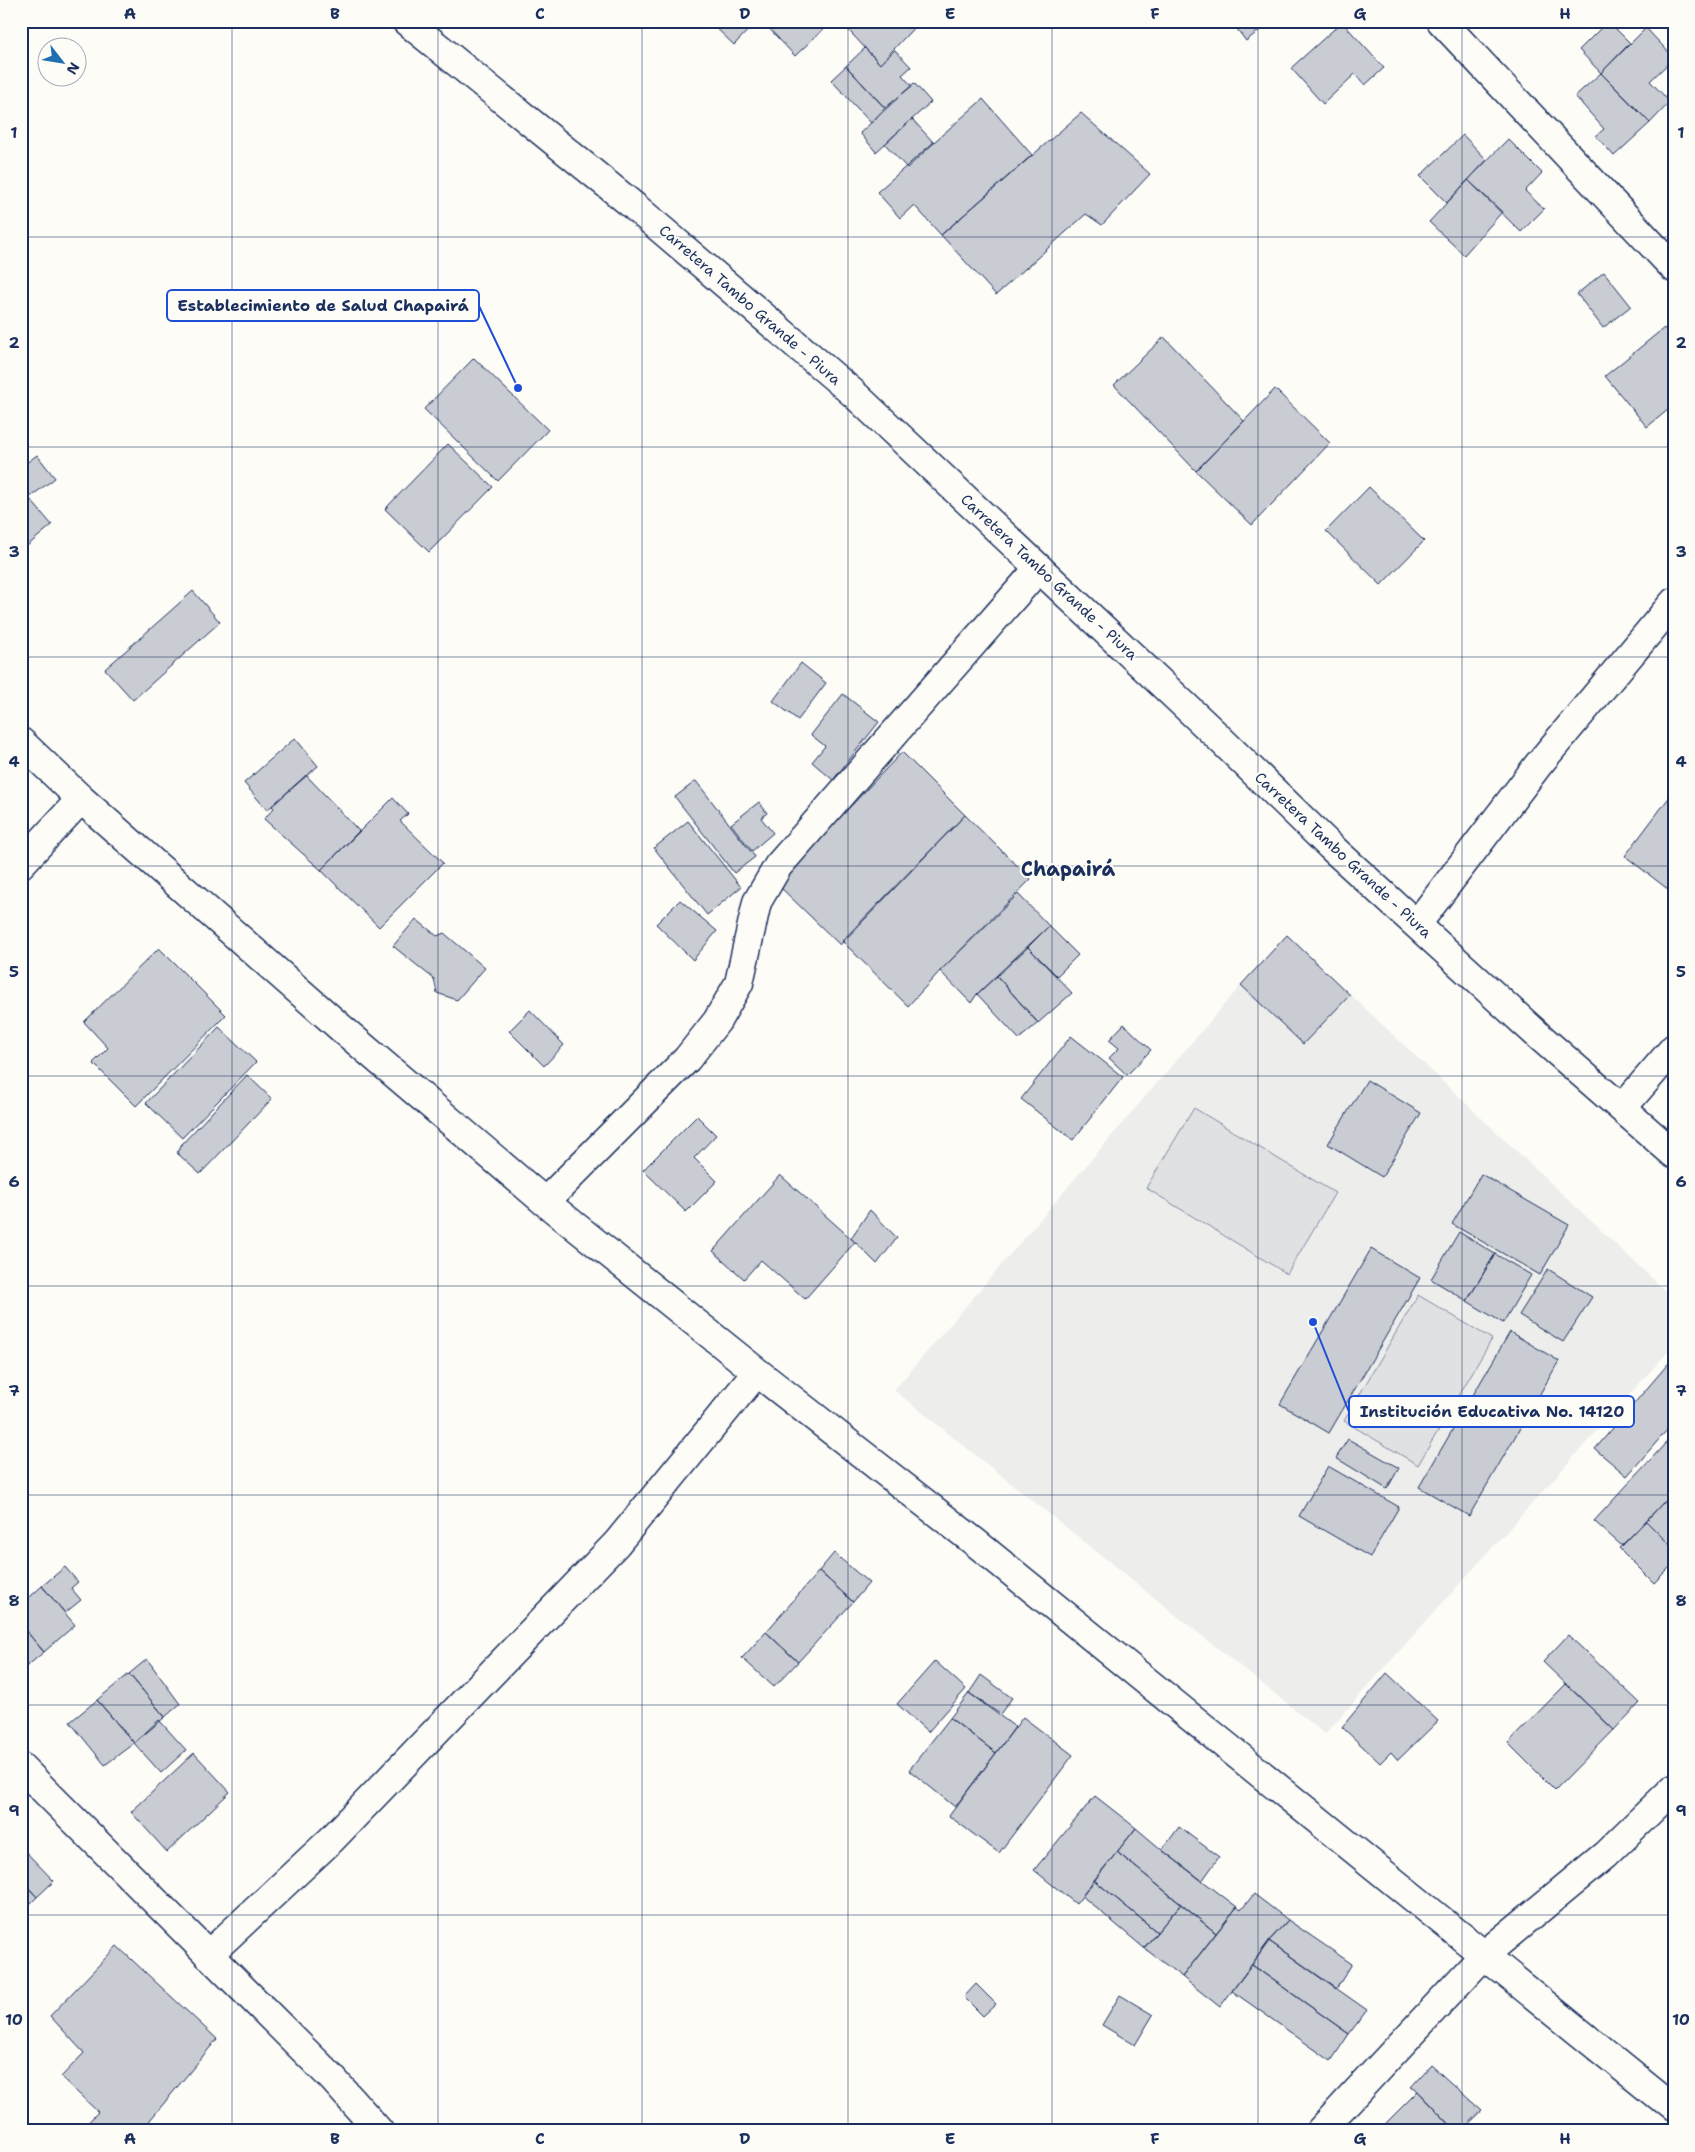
<svg xmlns="http://www.w3.org/2000/svg" width="1695" height="2152" viewBox="0 0 1695 2152" font-family="'Shantell Sans',sans-serif">
	<style>
		.built { fill: #edeeec }
		.green { fill: #e0e1e3; stroke: #7e88a0 }
		.building { fill: #c9ccd3; stroke: #1b2f5e }
		.lines { fill: none; stroke-linecap: round; stroke-linejoin: round }
		.minor-casing { stroke: #1b2f5e; stroke-width: 31 }
		.secondary-casing { stroke: #1b2f5e; stroke-width: 31 }
		.minor { stroke: #fdfcf7; stroke-width: 28 }
		.secondary { stroke: #fdfcf7; stroke-width: 28 }
		.grid { fill: none; stroke: #1b2f5e; stroke-width: 1; stroke-opacity: 0.55 }
		.labels { text-anchor: middle; dominant-baseline: central; stroke-width: 4; stroke-linejoin: round; paint-order: stroke }
		.street-label { font-size: 15px; fill: #1b2f5e; stroke: #fdfcf7 }
		.district-label { font-size: 20px; font-weight: bold; fill: #1b2f5e; stroke: #fdfcf7 }
		.leader { fill: none; stroke: #1d4ed8; stroke-width: 2 }
		.callout-dot { fill: #1d4ed8; stroke: #fdfcf7; stroke-width: 2 }
		.callout { fill: #fdfcf7; stroke: #1d4ed8; stroke-width: 2 }
		.callout-label { font-size: 16px; text-anchor: middle; font-weight: bold; fill: #1b2f5e }
		.neatline { fill: none; stroke: #1b2f5e; stroke-width: 2 }
		.grid-label { font-size: 16px; text-anchor: middle; font-weight: bold; fill: #1b2f5e }
	</style>
	<rect width="100%" height="100%" fill="#fdfcf7"/>
	<filter id="ink" filterUnits="userSpaceOnUse"><feTurbulence type="fractalNoise" baseFrequency=".02" numOctaves="2"/><feDisplacementMap in="SourceGraphic" scale="10" xChannelSelector="R" yChannelSelector="G"/><feConvolveMatrix kernelMatrix="1 2 1 2 8 2 1 2 1" color-interpolation-filters="sRGB"/></filter>
	<g filter="url(#ink)">
		<!-- built -->
		<path class="built" d="M1287,935L1674,1299V1345L1325,1734L894,1390L1241,985Z"/>
		<!-- green -->
		<path class="green" d="M1194,1108L1335,1193L1287,1274L1146,1188Z
			M1418,1295L1492,1339L1418,1465L1344,1421Z"/>
		<!-- building -->
		<path class="building" d="M709,21H757L734,45Z
			M762,21H832L795,56Z
			M840,21H918L919,22L880,64Z
			M1231,21H1271L1246,41Z
			M1608,21L1630,43L1601,73L1579,50Z
			M1342,22L1384,68L1365,85L1355,74L1323,104L1291,68Z
			M1646,28L1674,58L1650,81L1670,102L1650,123L1601,73Z
			M865,48L880,64L895,50L911,67L902,75L912,86L885,108L846,66Z
			M846,66L885,108L871,123L831,80Z
			M1601,73L1650,123L1614,156L1596,136L1604,129L1575,96Z
			M914,83L931,102L876,152L860,133Z
			M983,99L1032,155L941,235L914,205L900,218L877,192Z
			M1081,113L1150,174L1102,225L1086,214L996,295L941,235Z
			M912,119L934,143L907,168L885,144Z
			M1463,135L1487,160L1447,203L1420,176Z
			M1508,139L1542,173L1525,191L1544,209L1521,232L1468,180Z
			M1468,180L1502,212L1464,255L1429,222Z
			M1604,272L1631,306L1603,328L1577,294Z
			M1664,328L1674,339V405L1647,427L1605,376Z
			M1164,337L1244,421L1196,471L1114,385Z
			M474,358L548,430L498,481L424,409Z
			M1275,389L1330,443L1252,525L1196,471Z
			M448,444L493,487L429,552L385,509Z
			M37,455L55,478L21,504V467Z
			M1369,487L1424,541L1381,585L1326,531Z
			M29,498L52,525L21,551V504Z
			M193,591L220,622L133,700L105,669Z
			M801,663L826,683L798,720L773,701Z
			M843,694L879,722L833,780L812,762L825,746L811,735Z
			M295,738L318,766L267,810L244,783Z
			M902,752L965,815L840,945L777,884Z
			M306,775L359,831L321,870L264,819L274,808L272,806Z
			M696,781L755,857L734,873L675,797Z
			M1674,791V894L1625,856Z
			M393,798L408,814L400,821L443,863L379,927L321,870Z
			M759,802L767,813L761,818L773,833L752,851L731,824Z
			M965,815L1031,879L940,971L908,1006L842,941Z
			M688,821L741,887L707,915L654,848Z
			M1018,894L1049,926L977,994L971,1003L940,971Z
			M680,900L717,931L693,960L656,924Z
			M416,919L437,936L444,933L485,968L457,1000L437,993L434,979L393,946Z
			M1049,926L1078,955L1057,976L1028,947Z
			M1287,935L1350,995L1303,1044L1241,985Z
			M1028,947L1072,993L1038,1023L997,976Z
			M159,948L226,1015L136,1106L93,1063L108,1048L84,1022Z
			M997,976L1038,1023L1019,1039L977,994Z
			M530,1010L564,1045L544,1066L509,1031Z
			M1124,1024L1151,1050L1127,1075L1109,1058L1119,1048L1109,1040Z
			M219,1027L256,1062L182,1138L146,1103Z
			M1071,1036L1123,1077L1073,1140L1021,1099Z
			M247,1075L272,1099L200,1174L177,1153L181,1145Z
			M1367,1080L1421,1113L1382,1177L1328,1144Z
			M697,1116L716,1135L694,1158L717,1181L686,1212L643,1170Z
			M1481,1174L1569,1225L1540,1275L1452,1224Z
			M780,1175L855,1242L805,1299L761,1260L744,1279L713,1251Z
			M870,1210L897,1238L877,1264L851,1238Z
			M1459,1232L1495,1254L1467,1301L1431,1279Z
			M1371,1249L1420,1278L1329,1433L1280,1404Z
			M1495,1254L1531,1275L1503,1323L1467,1301Z
			M1548,1269L1592,1297L1563,1342L1519,1315Z
			M1510,1332L1559,1361L1469,1516L1419,1487Z
			M1674,1357V1422L1627,1476L1595,1449Z
			M1674,1434V1491L1622,1546L1594,1521Z
			M1348,1439L1399,1468L1387,1489L1336,1458Z
			M1328,1466L1399,1507L1370,1557L1299,1516Z
			M1674,1491V1549L1646,1521Z
			M1646,1521L1674,1549V1563L1654,1583L1619,1548Z
			M834,1553L869,1583L853,1602L819,1571Z
			M65,1567L78,1582L71,1588L81,1600L65,1613L42,1586Z
			M819,1571L853,1602L798,1662L766,1632Z
			M42,1586L75,1625L44,1652L21,1625V1605Z
			M21,1625L44,1652L21,1671Z
			M766,1632L798,1662L774,1687L742,1658Z
			M1568,1635L1640,1703L1614,1730L1543,1662Z
			M147,1659L180,1704L165,1717L129,1674Z
			M935,1661L966,1689L928,1732L897,1704Z
			M1387,1673L1438,1721L1398,1760L1391,1752L1380,1763L1342,1727Z
			M129,1674L165,1717L134,1743L97,1700Z
			M981,1675L1012,1698L1000,1714L969,1693Z
			M1566,1684L1614,1730L1555,1790L1508,1743Z
			M969,1693L1015,1727L996,1753L950,1718Z
			M97,1700L134,1743L105,1765L70,1722Z
			M1023,1717L1073,1755L999,1853L949,1816Z
			M950,1718L996,1753L955,1807L909,1770Z
			M159,1720L186,1750L161,1773L134,1743Z
			M194,1753L230,1792L167,1852L131,1812Z
			M1095,1796L1136,1828L1076,1904L1034,1870Z
			M1179,1827L1219,1857L1202,1881L1162,1850Z
			M1136,1828L1162,1850L1237,1907L1216,1933L1117,1852Z
			M21,1847L54,1881L37,1897L21,1880Z
			M1117,1852L1181,1904L1157,1932L1094,1880Z
			M21,1880L37,1897L21,1913Z
			M1094,1880L1157,1932L1144,1948L1082,1896Z
			M1254,1894L1288,1920L1269,1941L1220,2007L1182,1977L1237,1907L1241,1910Z
			M1181,1904L1216,1933L1182,1977L1144,1948Z
			M1288,1920L1352,1964L1336,1989L1269,1941Z
			M1269,1941L1367,2010L1349,2034L1252,1965Z
			M117,1946L217,2039L141,2131H80L98,2112L61,2077L84,2053L50,2016Z
			M1252,1965L1349,2034L1331,2061L1232,1991Z
			M976,1984L996,2004L983,2016L964,1997Z
			M1120,1995L1153,2015L1135,2045L1102,2025Z
			M1431,2065L1482,2111L1461,2131H1456L1418,2091L1411,2087Z
			M1418,2091L1456,2131H1390L1384,2125Z"/>
		<g class="lines">
			<!-- minor casing -->
			<g class="minor-casing">
				<path id="minor" d="M1441,21L1674,268
					M21,742L81,799L341,1028L545,1202L757,1372L976,1543L1674,2109
					M21,864L81,799
					M1417,924L1538,765L1674,602
					M1622,1108L1674,1048
					M545,1202L687,1059L717,1021L739,983L757,902L778,866L1039,568
					M21,1767L332,2078L379,2131
					M208,1955L331,1840L617,1543L757,1372
					M1320,2131L1484,1955L1605,1855L1674,1788"/>
			</g>
			<!-- secondary casing -->
			<g class="secondary-casing">
				<path id="secondary" d="M406,21L635,207L853,393L1214,733L1330,846L1539,1036L1674,1154"/>
			</g>
			<!-- minor -->
			<use href="#minor" class="minor"/>
			<!-- secondary -->
			<use href="#secondary" class="secondary"/>
		</g>
	</g>
	<!-- grid -->
	<path class="grid" d="M232,21V2131M438,21V2131M642,21V2131M848,21V2131M1052,21V2131M1258,21V2131M1462,21V2131M21,237H1674M21,447H1674M21,657H1674M21,866H1674M21,1076H1674M21,1286H1674M21,1495H1674M21,1705H1674M21,1915H1674"/>
	<g class="labels">
		<!-- street labels -->
		<g class="street-label">
			<text transform="translate(750 305) rotate(41)">Carretera Tambo Grande - Piura</text>
			<text transform="translate(1049 577) rotate(43)">Carretera Tambo Grande - Piura</text>
			<text transform="translate(1343 855) rotate(43)">Carretera Tambo Grande - Piura</text>
		</g>
		<!-- district labels -->
		<g class="district-label">
			<text x="1068" y="869">Chapairá</text>
		</g>
	</g>
	<!-- callouts -->
	<path class="leader" d="M518 388L479 306M1313 1322L1349 1412"/>
	<g class="callout-dot">
		<circle cx="518" cy="388" r="5"/>
		<circle cx="1313" cy="1322" r="5"/>
	</g>
	<g class="callout">
		<rect x="167" y="290" width="312" height="31" rx="5"/>
		<rect x="1349" y="1396" width="285" height="31" rx="5"/>
	</g>
	<g class="callout-label">
		<text x="323" y="311">Establecimiento de Salud Chapairá</text>
		<text x="1492" y="1417">Institución Educativa No. 14120</text>
	</g>
	<!-- margin -->
	<rect width="1695" height="2152" fill="none" stroke="#fdfcf7" stroke-width="55"/>
	<!-- north arrow -->
	<g transform="translate(62 62) rotate(121)"><circle r="24" fill="#fdfcf7" stroke="#a3aaba"/>
	<path d="M0-4L9 19L0 12L-9 19Z" fill="#1f6fb2"/>
	<text y="-8" font-size="14" font-weight="bold" text-anchor="middle" fill="#1b2f5e">N</text>
	</g>
	<rect x="28" y="28" width="1640" height="2096" class="neatline"/>
	<g class="grid-label">
		<text x="130" y="19">A</text>
		<text x="335" y="19">B</text>
		<text x="540" y="19">C</text>
		<text x="745" y="19">D</text>
		<text x="950" y="19">E</text>
		<text x="1155" y="19">F</text>
		<text x="1360" y="19">G</text>
		<text x="1565" y="19">H</text>
		<text x="14" y="138">1</text>
		<text x="1681" y="138">1</text>
		<text x="14" y="348">2</text>
		<text x="1681" y="348">2</text>
		<text x="14" y="557">3</text>
		<text x="1681" y="557">3</text>
		<text x="14" y="767">4</text>
		<text x="1681" y="767">4</text>
		<text x="14" y="977">5</text>
		<text x="1681" y="977">5</text>
		<text x="14" y="1187">6</text>
		<text x="1681" y="1187">6</text>
		<text x="14" y="1396">7</text>
		<text x="1681" y="1396">7</text>
		<text x="14" y="1606">8</text>
		<text x="1681" y="1606">8</text>
		<text x="14" y="1816">9</text>
		<text x="1681" y="1816">9</text>
		<text x="14" y="2025">10</text>
		<text x="1681" y="2025">10</text>
		<text x="130" y="2144">A</text>
		<text x="335" y="2144">B</text>
		<text x="540" y="2144">C</text>
		<text x="745" y="2144">D</text>
		<text x="950" y="2144">E</text>
		<text x="1155" y="2144">F</text>
		<text x="1360" y="2144">G</text>
		<text x="1565" y="2144">H</text>
	</g>
</svg>
